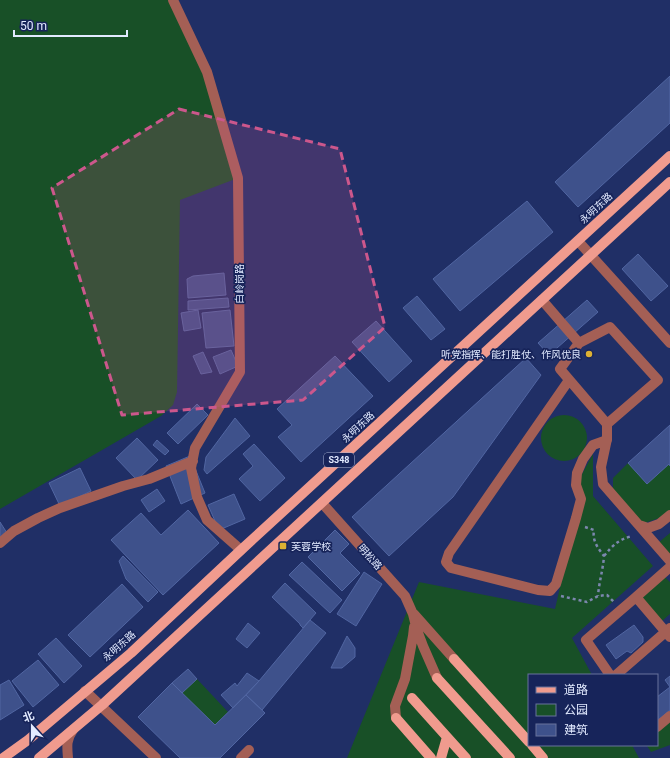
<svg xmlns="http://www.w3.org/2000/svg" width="670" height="758" viewBox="0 0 670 758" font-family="Roboto,'Noto Sans SC',sans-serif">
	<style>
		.green { fill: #185027 }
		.building { fill: #3e518b; stroke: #5166a2 }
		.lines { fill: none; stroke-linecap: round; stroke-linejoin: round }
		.path { stroke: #7c87ae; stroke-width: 2.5; stroke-dasharray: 3 3; stroke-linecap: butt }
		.minor { stroke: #a45f55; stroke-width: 10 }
		.major { stroke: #f09b8e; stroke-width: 10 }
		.marked { fill: #cc578c; fill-opacity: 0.2; stroke: #cc578c; stroke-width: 3; stroke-dasharray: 8 5; stroke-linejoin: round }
		.poi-dot { fill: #ddb133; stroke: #17245a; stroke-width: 1.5 }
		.labels { text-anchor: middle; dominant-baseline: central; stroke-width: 3.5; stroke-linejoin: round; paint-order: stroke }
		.shield { fill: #17245a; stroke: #a5afce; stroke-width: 1 }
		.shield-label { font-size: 9px; font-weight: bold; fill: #e2eaff }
		.street-label { font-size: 10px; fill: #e2eaff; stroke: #17245a }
		.poi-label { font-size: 10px; fill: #e2eaff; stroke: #17245a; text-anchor: end }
	</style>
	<rect width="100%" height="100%" fill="#202f66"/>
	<!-- green -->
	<path class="green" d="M0,0H173L207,72L238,178L180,200L177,392L173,405L161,416L0,509Z
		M541 438a23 23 0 1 1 46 0a23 23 0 1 1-46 0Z
		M593,454V496L653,566L572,638L592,675H529V745H632L639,758H347L419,582L555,609L576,518V485Z
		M628,463L647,484L669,464L670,466V510L663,517L641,524L613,489V478Z
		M670,533V556L658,543Z
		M665,577L670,582V614L662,621L641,598Z
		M197,679L228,712L215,725L182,693Z
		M670,721V745L651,752L647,746L657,745V729Z"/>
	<!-- building -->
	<path class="building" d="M670,76V123L578,207L555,182Z
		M527,201L553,232L460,311L433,279Z
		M638,254L668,286L651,301L622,269Z
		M224,273L226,295L188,298L187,279L193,276Z
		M417,296L445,329L431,340L403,308Z
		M228,298L229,307L188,310V301Z
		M587,300L598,312L549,355L538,343Z
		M198,310L201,328L184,331L181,313Z
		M230,310L234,346L206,348L202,313Z
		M376,321L412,361L389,382L352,342Z
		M231,350L238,366L220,374L213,357Z
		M203,352L212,372L201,374L193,356Z
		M335,356L373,396L301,462L278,437L292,425L277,409Z
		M526,358L541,375L453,497L389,556L352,517Z
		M197,404L208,415L178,444L167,433Z
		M235,418L250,436L207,474L204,470L206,457Z
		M670,425V466L669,464L647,484L628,463Z
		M137,438L158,460L137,480L116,458Z
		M157,440L169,451L165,455L153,445Z
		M254,444L285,478L260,501L239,479L253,466L243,454Z
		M190,456L205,493L181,504L166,466Z
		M80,468L91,491L60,506L49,483Z
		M157,489L165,501L149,512L141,500Z
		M234,494L245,519L219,530L208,505Z
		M188,510L219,543L163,595L111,540L141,513L161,535Z
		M0,522L7,533L0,538Z
		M335,530L349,544L340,553L360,573L342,591L308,557Z
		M123,556L158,592L148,602L126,579L119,561Z
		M302,562L342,600L330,613L289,575Z
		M364,572L382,584L356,626L337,614Z
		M285,583L316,613L303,628L300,625V624L272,597Z
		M122,584L143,607L90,657L68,635Z
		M310,620L326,633L262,710L246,695L259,681Z
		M248,623L260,633L247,648L236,639Z
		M634,625L643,637V642L631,653L627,651L616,659L606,645Z
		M347,636L355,648V657L342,668H331Z
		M56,638L82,666L64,683L38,654Z
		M38,660L59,685L33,707L12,681Z
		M188,669L197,679L182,693L172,683Z
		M247,673L259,681L233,708L221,695L235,683L237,686Z
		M670,676V710L658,720L657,697L670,687L665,680Z
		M9,680L24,705L0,720V685Z
		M172,683L215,725L246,695L265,713L220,758H180L138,717Z"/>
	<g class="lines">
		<!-- path -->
		<path class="path" d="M585,527L594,530C592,541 598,548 604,556C603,570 599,582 598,596
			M604,556C613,545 618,540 632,536
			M561,596L587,602L598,596L607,595L614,602"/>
		<!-- minor -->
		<path class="minor" d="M173,0L207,72L238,178L240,372L195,448L191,468L197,497L207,520L241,550
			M578,241L670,343
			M542,300L579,343L560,369L607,424V439L601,467L603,484L670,561
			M579,343L610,327L658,380L607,424
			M569,380L449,553L446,562L451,568L538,590L550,591L556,584L576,518L581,499L576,485L577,473L583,459L593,445L607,440
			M322,503L405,596L413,614L417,630L423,646L437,678
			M639,525L648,528L659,524L670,515
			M0,543L14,531L38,518L60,508L123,486L149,479L193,461
			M670,567L636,597L670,637
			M414,614L454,659
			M610,675L586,640L636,597
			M616,675L670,628
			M85,691L156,758
			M396,718L395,706L405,679L413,636L414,627
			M657,727L670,716
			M68,758C67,746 66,740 73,730
			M241,758L249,750"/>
		<!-- major -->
		<path class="major" d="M454,659L529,742
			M437,678L510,758
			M412,698L466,758
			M396,718L431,758
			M532,745L543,758
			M3,758L28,740L131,653L241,550L670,156
			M39,758L102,705L670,182
			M441,758L447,737"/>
	</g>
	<!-- marked area -->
	<path class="marked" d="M179,109L340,149L385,327L303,400L122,415L52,188Z"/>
	<!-- markers -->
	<g class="poi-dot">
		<circle cx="589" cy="354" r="4"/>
		<rect x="279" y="542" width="8" height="8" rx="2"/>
	</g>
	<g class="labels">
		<!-- shield labels -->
		<rect class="shield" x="324" y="453" width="30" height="14" rx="3"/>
		<g class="shield-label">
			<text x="339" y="460">S348</text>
		</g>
		<!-- street labels -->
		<g class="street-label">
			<text transform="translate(596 208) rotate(-43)">永明东路</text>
			<text transform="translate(239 284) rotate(-90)">白岭岗路</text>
			<text transform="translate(358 427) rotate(-43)">永明东路</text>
			<text transform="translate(370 557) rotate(49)">明松路</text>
			<text transform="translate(119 646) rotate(-41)">永明东路</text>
		</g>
		<!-- poi labels -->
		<g class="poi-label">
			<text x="581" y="354">听党指挥、能打胜仗、作风优良</text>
			<text x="291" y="546" text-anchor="start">芙蓉学校</text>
		</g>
	</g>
	<!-- legend -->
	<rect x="528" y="674" width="130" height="72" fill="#17245a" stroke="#68739c"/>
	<rect x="536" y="687" width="20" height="6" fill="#f09b8e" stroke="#68739c"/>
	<text x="564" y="694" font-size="12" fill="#e2eaff">道路</text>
	<rect x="536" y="704" width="20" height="12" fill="#185027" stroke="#68739c"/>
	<text x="564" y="714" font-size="12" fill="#e2eaff">公园</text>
	<rect x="536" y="724" width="20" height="12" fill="#3e518b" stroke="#68739c"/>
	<text x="564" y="734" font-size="12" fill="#e2eaff">建筑</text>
	<!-- north arrow -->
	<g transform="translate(32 726) rotate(339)" stroke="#17245a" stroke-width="3" paint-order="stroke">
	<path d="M0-3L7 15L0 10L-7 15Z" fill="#e2eaff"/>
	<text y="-6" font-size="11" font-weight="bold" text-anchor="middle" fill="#e2eaff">北</text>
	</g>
	<!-- scale -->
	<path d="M14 30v6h113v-6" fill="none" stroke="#e2eaff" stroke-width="2"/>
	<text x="20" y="30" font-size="12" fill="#e2eaff" stroke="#17245a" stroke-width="3" paint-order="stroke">50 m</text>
</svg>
